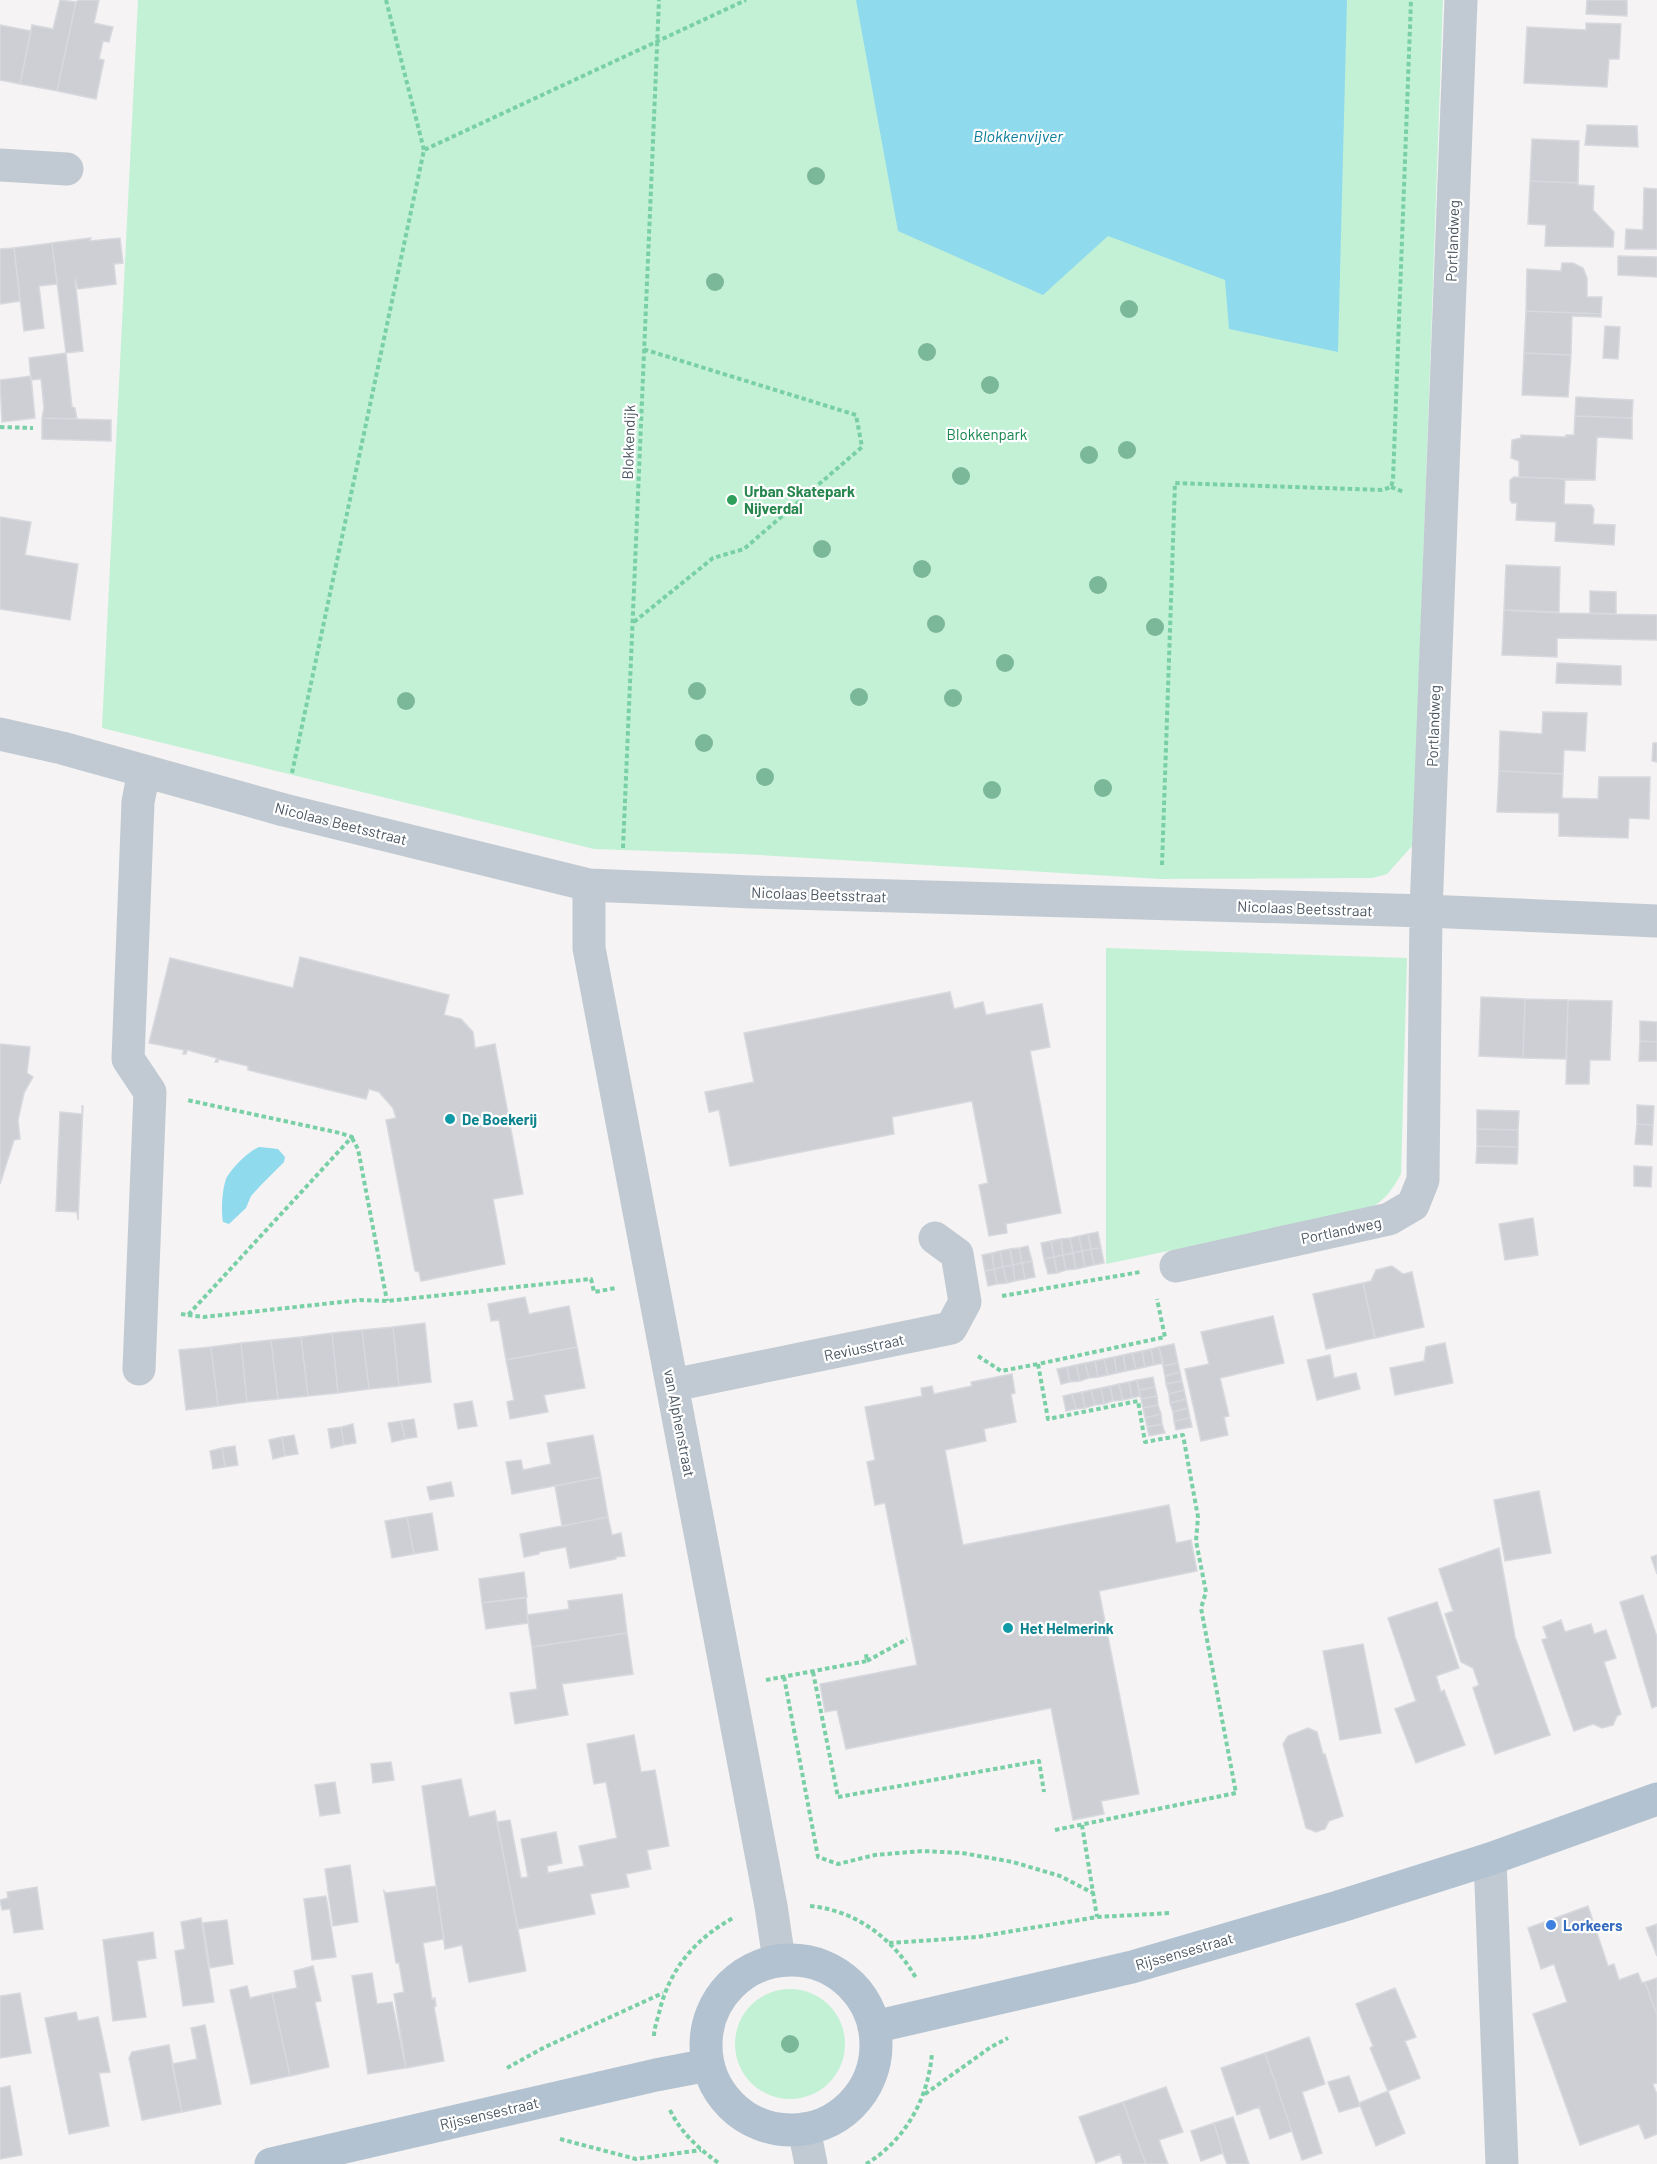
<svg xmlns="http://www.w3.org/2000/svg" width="1657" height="2164" viewBox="0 0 1657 2164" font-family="Barlow,sans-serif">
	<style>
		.green { fill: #c3f1d5 }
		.water { fill: #90daee }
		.building { fill: #cdcfd5; stroke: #d7d9de; stroke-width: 1.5 }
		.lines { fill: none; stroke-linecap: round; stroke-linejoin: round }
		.path { stroke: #7ad0a6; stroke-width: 4; stroke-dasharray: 4.5 3; stroke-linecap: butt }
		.minor { stroke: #c1cad2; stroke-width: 33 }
		.major { stroke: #b3c2d1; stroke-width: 33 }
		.tree { fill: #7bb799 }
		.leisure-dot { fill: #2e9e5b; stroke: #fff; stroke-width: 2 }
		.culture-dot { fill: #0f9aa8; stroke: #fff; stroke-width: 2 }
		.shop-dot { fill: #3f7fe0; stroke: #fff; stroke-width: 2 }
		.labels { text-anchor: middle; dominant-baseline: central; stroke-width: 4.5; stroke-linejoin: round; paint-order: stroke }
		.street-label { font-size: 15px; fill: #4a5661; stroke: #fff }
		.park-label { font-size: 15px; fill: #17864f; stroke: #fff }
		.leisure-label { font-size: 15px; font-weight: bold; fill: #27864d; stroke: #fff; text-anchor: start }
		.culture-label { font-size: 15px; font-weight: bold; fill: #0d838f; stroke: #fff; text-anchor: start }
		.shop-label { font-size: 15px; font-weight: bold; fill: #366cbe; stroke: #fff; text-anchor: start }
		.water-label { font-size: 16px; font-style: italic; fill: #0c7c9b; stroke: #fff }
	</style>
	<rect width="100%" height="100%" fill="#f5f3f3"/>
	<!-- green -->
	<path class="green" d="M138,0H1443L1413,845L1387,874L1372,878L1161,879L741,854L594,849L102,728Z
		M1106,948L1407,958L1401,1174C1392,1190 1385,1200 1369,1209L1106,1264Z
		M735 2044a55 55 0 1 1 110 0a55 55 0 1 1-110 0Z"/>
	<!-- water -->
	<path class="water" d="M856,0H1347L1338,352L1229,329L1225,280L1108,236L1043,295L898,231Z
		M260,1147L278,1149L285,1157L284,1162L261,1185L251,1196L246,1208L229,1224L223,1222C221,1210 222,1191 226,1179C230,1170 250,1149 260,1147Z"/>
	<!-- building -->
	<path class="building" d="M60,0L76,2L57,91L20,84L32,25L53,29Z
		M79,0H99L94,23L113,27L109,42L103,41L99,59L104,60L96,99L57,91L76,2Z
		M1587,0H1627V16L1586,14Z
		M1586,23L1621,24L1619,59H1609L1607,87L1524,83L1527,27L1586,30Z
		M0,25L31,31L20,84L0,80Z
		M1587,125L1637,126L1638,147L1585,145Z
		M1532,139L1579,141L1578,183L1530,181Z
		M1530,181L1578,183V185L1594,186L1593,210L1614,232L1613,247L1545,246L1546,225L1528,224Z
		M1644,188L1657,189V249H1625L1626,229L1643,230Z
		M91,238L90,241L120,238L123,263L114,264L116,284L78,289L75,279L83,351L66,353L52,243Z
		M52,243L57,284L39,286L44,328L24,331L14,248Z
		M14,248L20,301L0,304V249Z
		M1618,256L1657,257V277L1618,275Z
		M1562,263H1573L1583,268L1587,278V297H1602L1601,314L1526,311L1527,269L1561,271Z
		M1526,311L1601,314V317L1572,316L1571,355L1524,353Z
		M1605,326L1620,327L1618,359L1603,358Z
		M66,353L72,407L75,408L77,419L42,418L44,408L41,379L31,380L29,358Z
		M1524,353L1571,355L1568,397L1522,395Z
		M31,376L35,418L2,422L0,380Z
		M1576,397L1633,400L1632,418L1575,416Z
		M1575,416L1632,418V439L1597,437L1595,480L1519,477V461L1511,458L1512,440L1521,438V435L1566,437V435H1574Z
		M42,418L111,420V441L42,439Z
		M1514,477L1595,480H1565L1564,504L1591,505L1594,509L1593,524L1615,525L1614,545L1555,541L1556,522L1516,520L1517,503H1512L1510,500V480Z
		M0,517L31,522L25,555L78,564L70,620L0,609Z
		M1506,565L1560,567L1559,612L1504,610Z
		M1590,591L1616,592V614L1590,613Z
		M1504,610L1559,613L1657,615V640L1557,638V657L1502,655Z
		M1557,663L1621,666V685L1556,683Z
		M1543,712L1587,713L1585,751L1564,750L1563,774L1499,771L1500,731L1542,734Z
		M1653,743H1657V762L1652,761Z
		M1499,771L1563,774L1562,798L1598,799L1599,777H1650L1649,819L1629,818L1628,838L1559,836V813L1497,812Z
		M300,957L449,995L444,1015L461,1019L473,1032L475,1048L495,1044L523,1194L493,1199L505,1264L421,1281L419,1272L415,1271L386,1120L396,1118L393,1108L379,1092L369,1089L366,1099L248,1070V1066L218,1059V1062H215L217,1058L187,1050L186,1054H183L184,1050L149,1043L170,958L293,988Z
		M950,992L954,1009L983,1002L986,1015L1042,1004L1050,1047L1030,1051L1061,1213L1006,1224L1007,1233L989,1236L979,1185L988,1183L972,1101L892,1117L894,1134L730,1166L719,1110L709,1112L705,1092L754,1082L744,1033Z
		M1481,997L1525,999L1523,1058L1479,1056Z
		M1525,999L1568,1000L1566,1059L1523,1058Z
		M1568,1000L1612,1001L1610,1060H1590L1589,1084H1566Z
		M1640,1021L1657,1022V1042L1640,1041Z
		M1640,1041L1657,1042V1061H1639Z
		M0,1044L30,1047L27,1073L33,1077L24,1093L18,1120L20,1139L14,1140L0,1184Z
		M1637,1105L1654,1106L1653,1125L1637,1124Z
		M82,1106H83L78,1220L77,1212L56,1211L60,1112L82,1114Z
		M1477,1110L1519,1111L1518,1130L1477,1129Z
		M1637,1124L1653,1125L1652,1145L1635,1144Z
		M1477,1129L1518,1130V1147L1477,1146Z
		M1477,1146L1518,1147L1517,1164L1476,1163Z
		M1634,1166L1652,1167L1651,1187L1634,1186Z
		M1533,1218L1538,1255L1505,1260L1499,1224Z
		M1098,1232L1101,1248L1091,1249L1088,1234Z
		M1088,1234L1091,1249L1082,1251L1079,1236Z
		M1079,1236L1082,1251L1073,1253L1070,1238Z
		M1070,1238L1073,1253L1063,1255L1061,1239Z
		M1061,1239L1063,1255L1054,1257L1051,1241Z
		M1051,1241L1054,1257L1044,1259L1041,1243Z
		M1028,1246L1032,1261L1022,1263L1019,1248Z
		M1019,1248L1022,1263L1013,1265L1010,1249Z
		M1101,1248L1104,1263L1094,1265L1091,1249Z
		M1010,1249L1013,1265L1003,1267L1000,1251Z
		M1091,1249L1094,1265L1085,1267L1082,1251Z
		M1000,1251L1003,1267L994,1269L992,1253Z
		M1082,1251L1085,1267L1076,1269L1073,1253Z
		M992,1253L994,1269L985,1271L982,1255Z
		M1073,1253L1076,1269L1066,1270L1063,1255Z
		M1063,1255L1066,1270L1057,1273L1054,1257Z
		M1054,1257L1057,1273L1048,1274L1044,1259Z
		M1032,1261L1035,1277L1025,1279L1022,1263Z
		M1022,1263L1025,1279L1015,1281L1013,1265Z
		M1013,1265L1015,1281L1007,1283L1003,1267Z
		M1392,1266L1403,1274L1412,1272L1424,1327L1375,1338L1363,1283L1371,1281L1376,1270Z
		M1003,1267L1007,1283L997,1284L994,1269Z
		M994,1269L997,1284L988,1286L985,1271Z
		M1363,1283L1375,1338L1326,1349L1313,1294Z
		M525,1297L529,1314L569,1306L577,1347L506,1360L499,1320L491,1321L488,1304Z
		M1273,1316L1284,1363L1220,1378L1229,1416L1224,1417L1228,1435L1201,1441L1185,1369L1209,1364L1201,1332Z
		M425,1323L431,1382L399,1386L393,1327Z
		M393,1327L399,1386L369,1389L362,1330Z
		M362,1330L369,1389L338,1393L332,1333Z
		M332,1333L338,1393L308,1396L301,1337Z
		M301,1337L308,1396L278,1399L271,1340Z
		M271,1340L278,1399L247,1402L241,1343Z
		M241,1343L247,1402L218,1406L211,1347Z
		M1445,1343L1453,1383L1395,1395L1390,1368L1424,1361L1426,1347Z
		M1174,1344L1178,1363L1163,1366L1159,1347Z
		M211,1347L218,1406L186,1410L179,1350Z
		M577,1347L585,1388L544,1395L548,1412L510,1419L507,1402L514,1400L506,1360Z
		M1159,1347L1163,1363L1154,1365L1151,1349Z
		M1151,1349L1154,1365L1145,1367L1142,1351Z
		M1142,1351L1145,1367L1136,1369L1132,1353Z
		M1132,1353L1136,1369L1126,1371L1123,1355Z
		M1123,1355L1126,1371L1117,1373L1114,1357Z
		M1330,1355L1334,1378L1356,1373L1360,1389L1317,1400L1307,1360Z
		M1114,1357L1117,1373L1108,1375L1104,1359Z
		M1104,1359L1108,1375L1098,1377L1095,1361Z
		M1095,1361L1098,1377L1089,1378L1085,1363Z
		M1085,1363L1089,1378L1080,1381L1076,1365Z
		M1178,1363L1180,1372L1165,1376L1163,1366Z
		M1076,1365L1080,1381L1070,1382L1067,1367Z
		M1067,1367L1070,1382L1061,1384L1057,1369Z
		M1180,1372L1182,1381L1166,1384L1165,1376Z
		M1012,1374L1015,1393L1011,1394L1016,1422L984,1429L986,1441L945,1450L963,1545L1169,1505L1176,1543L1191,1540L1197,1571L1099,1591L1139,1794L1101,1801L1104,1814L1073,1820L1051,1708L846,1749L837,1710L825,1712L820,1684L917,1665L885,1503L875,1505L867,1462L875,1460L865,1407L922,1396L921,1388L932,1386L934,1394L972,1386L971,1382Z
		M1153,1377L1155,1387L1139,1390L1137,1380Z
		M1137,1380L1140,1396L1132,1398L1129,1382Z
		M1182,1381L1184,1390L1169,1394L1166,1384Z
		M1129,1382L1132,1398L1123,1400L1119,1384Z
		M1119,1384L1123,1400L1113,1401L1110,1386Z
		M1110,1386L1113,1401L1104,1404L1101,1388Z
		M1155,1387L1157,1396L1141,1399L1139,1390Z
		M1101,1388L1104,1404L1095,1405L1091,1390Z
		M1091,1390L1095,1405L1085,1408L1082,1392Z
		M1184,1390L1186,1399L1170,1403L1169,1394Z
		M1082,1392L1085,1408L1076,1409L1072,1394Z
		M1072,1394L1076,1409L1066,1411L1063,1396Z
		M1157,1396L1158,1405L1143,1408L1141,1399Z
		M1186,1399L1188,1408L1173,1412L1170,1403Z
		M472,1401L477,1426L458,1429L454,1404Z
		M1158,1405L1161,1414L1145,1418L1143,1408Z
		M1188,1408L1190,1418L1174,1421L1173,1412Z
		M1161,1414L1162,1424L1147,1427L1145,1418Z
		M1190,1418L1192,1427L1176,1430L1174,1421Z
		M414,1419L417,1437L405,1439L401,1421Z
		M401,1421L405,1439L392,1442L388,1423Z
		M353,1424L356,1443L344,1445L341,1427Z
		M1162,1424L1165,1433L1149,1436L1147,1427Z
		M341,1427L344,1445L331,1448L328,1429Z
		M294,1435L298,1454L285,1456L282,1437Z
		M593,1435L601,1477L512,1494L506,1462L521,1460L523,1470L551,1464L547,1443Z
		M282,1437L285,1456L273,1459L269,1440Z
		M235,1446L238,1465L225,1467L222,1448Z
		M222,1448L225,1467L213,1469L210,1451Z
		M601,1477L608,1517L562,1526L555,1486Z
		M451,1482L454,1496L430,1500L427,1487Z
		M1539,1491L1551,1553L1505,1561L1494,1500Z
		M432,1513L438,1550L414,1554L407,1517Z
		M407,1517L414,1554L392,1558L385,1521Z
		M608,1517L612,1535L621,1533L625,1556L616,1557V1559L570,1568L566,1547L539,1552V1554L524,1557L520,1534Z
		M1499,1548L1515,1637L1550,1735L1495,1754L1473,1688L1479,1685L1473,1668L1461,1662L1445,1614L1453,1611L1439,1569Z
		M1657,1555V1574L1651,1557Z
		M524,1572L527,1597L482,1603L479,1579Z
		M622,1594L627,1633L532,1647L527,1615L569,1609L568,1601Z
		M1643,1595L1657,1637V1706L1652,1708L1620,1602Z
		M526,1598L528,1623L486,1629L482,1603Z
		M1437,1602L1459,1668L1436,1676L1441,1692L1444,1690L1465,1745L1416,1763L1395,1709L1416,1701L1388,1618Z
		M1561,1620L1565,1632L1591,1624L1594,1634L1606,1630L1616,1658L1604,1662L1621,1714L1617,1716L1613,1725L1602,1728L1593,1724L1574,1731L1542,1640L1547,1638L1543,1627Z
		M627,1633L633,1674L562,1684L568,1715L515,1724L510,1693L537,1689L532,1647Z
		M1363,1644L1381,1733L1340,1740L1323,1651Z
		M1308,1728L1317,1732L1323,1754H1325L1343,1816L1329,1821L1325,1829L1316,1832L1306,1828L1283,1744L1288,1736Z
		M634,1735L641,1772L655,1770L669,1846L647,1850L651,1869L626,1874L629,1887L590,1894L595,1914L518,1929L497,1822L510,1820L521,1878L528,1877L521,1839L556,1832L562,1863L547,1866L548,1873L584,1866L579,1846L617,1838L606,1782L594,1784L587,1744Z
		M391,1762L394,1780L373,1783L371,1764Z
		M461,1779L469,1817L495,1811L526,1971L469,1982L462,1945L445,1949L422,1786Z
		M335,1782L340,1813L320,1816L315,1785Z
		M350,1865L358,1922L333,1926L325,1869Z
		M436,1886L444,1939L423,1943L432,1999L435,1998L436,2006L434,2007L444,2061L406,2068L394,1994L404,1992L399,1963H396L384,1891L386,1893Z
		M37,1887L43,1929L14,1933L10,1909L2,1910L0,1900L8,1898L7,1892Z
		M326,1896L336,1957L312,1960L304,1899Z
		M1588,1906L1608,1966L1614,1964L1619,1980L1638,1973L1642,1983L1645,1982L1657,2015V2083L1653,2084L1657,2095V2134L1645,2139L1639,2124L1580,2145L1533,2014L1567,2002L1554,1964L1541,1969L1528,1928Z
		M201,1918L214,2002L183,2006L175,1951L185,1949L181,1922Z
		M227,1920L233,1964L210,1968L203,1923Z
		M1657,1924V1956L1646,1928Z
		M153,1932L156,1958L137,1961L146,2017L113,2021L103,1940Z
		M313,1966L321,2001L315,2002L329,2067L290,2076L272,1993L297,1988L294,1971Z
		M372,1973L377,2004L392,2002L406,2068L368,2074L352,1976Z
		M1657,1978V2015L1645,1982Z
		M247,1986L250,1998L272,1993L290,2076L251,2084L230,1990Z
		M1395,1988L1416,2037L1405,2041L1420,2078L1388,2091L1370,2048L1373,2046L1356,2004Z
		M20,1993L31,2053L0,2058V1996Z
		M76,2012L78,2021L98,2017L110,2072L99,2073L109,2126L69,2134L45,2018Z
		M205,2025L221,2104L182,2112L172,2064L197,2059L191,2028Z
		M1309,2037L1325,2084L1302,2092L1322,2153L1302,2160L1265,2053Z
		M169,2045L182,2112L142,2120L129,2058L132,2052Z
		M1265,2053L1292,2131L1270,2139L1259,2107L1237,2115L1221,2068Z
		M1349,2076L1360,2106L1339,2112L1328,2082Z
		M10,2086L22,2155L0,2159V2088Z
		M1166,2087L1183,2132L1159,2140L1168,2164H1146L1123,2102Z
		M1388,2091L1405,2133L1376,2146L1359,2103Z
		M1123,2102L1146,2164H1123L1120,2154L1096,2163L1079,2117Z
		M1233,2117L1249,2164H1227L1223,2153L1214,2123Z
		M1214,2123L1223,2153L1201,2161L1191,2131Z"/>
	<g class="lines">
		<!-- path -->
		<path class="path" d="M386,0L424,150
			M0,427L33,428
			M1391,487L1404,492
			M634,622L713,558L744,549L862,447L856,415L643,349
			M292,773L424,150L746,0
			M623,848L659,0
			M1162,865L1175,483L1382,490L1391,487L1393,480L1411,0
			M352,1138L358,1149L387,1301
			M1002,1296L1140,1272
			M181,1314L188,1315L352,1137L340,1133L187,1100
			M188,1315L204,1317L360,1300L387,1301L591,1279L594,1292L616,1288
			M978,1356L1001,1371L1038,1364
			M867,1661L907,1639
			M813,1672L838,1797L1039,1761L1044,1792
			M784,1677L818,1857L838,1864L875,1855L922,1851L962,1853L1013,1862L1060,1876L1093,1893
			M766,1680L867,1661L866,1654
			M1082,1825L1097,1917
			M1055,1830L1236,1793L1201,1608L1206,1592L1196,1541L1198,1517L1183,1435L1145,1442L1138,1401L1048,1419L1038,1364L1165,1337L1157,1299
			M810,1906C855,1910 894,1939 916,1978
			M889,1943L977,1937L1097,1917L1171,1913
			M654,2036C654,2029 657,2021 659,2013C669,1970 695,1938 735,1917
			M507,2068L545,2047L663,1993
			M925,2094L991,2047L1008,2038
			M670,2110C681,2133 699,2149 720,2164
			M560,2139L636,2159L701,2150
			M866,2164C906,2140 929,2097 932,2052"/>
		<!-- minor -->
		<path class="minor" d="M0,165L67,169
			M0,734L62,748L284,810L589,885L753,892L1426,911L1657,921
			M589,885V948L771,1906L779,1960
			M1176,1266L1389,1219L1413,1205L1423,1180L1426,911L1461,0
			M139,1369L150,1092L128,1059L138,802L144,771
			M673,1385L951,1328L965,1302L957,1254L935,1238
			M1490,1859L1502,2164
			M804,2129L811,2164"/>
		<!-- major -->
		<path class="major" d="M706 2045a85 85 0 1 1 170 0a85 85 0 1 1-170 0Z
			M874,2027L1132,1967L1338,1907L1490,1859L1657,1799
			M271,2164L656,2075L708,2065"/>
	</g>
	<!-- trees -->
	<g class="tree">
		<circle cx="816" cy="176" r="9"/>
		<circle cx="715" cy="282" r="9"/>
		<circle cx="1129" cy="309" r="9"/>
		<circle cx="927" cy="352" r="9"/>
		<circle cx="990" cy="385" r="9"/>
		<circle cx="1127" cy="450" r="9"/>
		<circle cx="1089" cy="455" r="9"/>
		<circle cx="961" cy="476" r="9"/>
		<circle cx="822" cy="549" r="9"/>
		<circle cx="922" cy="569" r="9"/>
		<circle cx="1098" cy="585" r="9"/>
		<circle cx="936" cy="624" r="9"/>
		<circle cx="1155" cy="627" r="9"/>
		<circle cx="1005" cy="663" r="9"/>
		<circle cx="697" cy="691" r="9"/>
		<circle cx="859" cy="697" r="9"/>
		<circle cx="953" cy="698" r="9"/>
		<circle cx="406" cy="701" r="9"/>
		<circle cx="704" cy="743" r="9"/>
		<circle cx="765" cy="777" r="9"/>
		<circle cx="1103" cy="788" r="9"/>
		<circle cx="992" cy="790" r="9"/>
		<circle cx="790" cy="2044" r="9"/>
	</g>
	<!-- markers -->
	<circle class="leisure-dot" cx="732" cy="500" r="6"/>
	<g class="culture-dot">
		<circle cx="450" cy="1119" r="6"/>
		<circle cx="1008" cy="1628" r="6"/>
	</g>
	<circle class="shop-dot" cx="1551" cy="1925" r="6"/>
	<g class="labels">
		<!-- street labels -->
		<g class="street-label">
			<text transform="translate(1452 241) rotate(-88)">Portlandweg</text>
			<text transform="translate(628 442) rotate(-88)">Blokkendijk</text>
			<text transform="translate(1433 726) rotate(-88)">Portlandweg</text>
			<text transform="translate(341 823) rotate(14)">Nicolaas Beetsstraat</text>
			<text transform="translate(819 894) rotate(2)">Nicolaas Beetsstraat</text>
			<text transform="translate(1305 908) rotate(2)">Nicolaas Beetsstraat</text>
			<text transform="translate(1341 1230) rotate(-12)">Portlandweg</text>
			<text transform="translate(864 1347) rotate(-12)">Reviusstraat</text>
			<text transform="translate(680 1423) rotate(79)">van Alphenstraat</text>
			<text transform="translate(1184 1951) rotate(-16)">Rijssensestraat</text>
			<text transform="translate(489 2113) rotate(-13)">Rijssensestraat</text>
		</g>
		<!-- park labels -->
		<g class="park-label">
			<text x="987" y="434">Blokkenpark</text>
		</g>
		<!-- leisure labels -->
		<g class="leisure-label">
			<text x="744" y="491">Urban Skatepark<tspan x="744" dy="17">Nijverdal</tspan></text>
		</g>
		<!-- culture labels -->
		<g class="culture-label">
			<text x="462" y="1119">De Boekerij</text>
			<text x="1020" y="1628">Het Helmerink</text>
		</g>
		<!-- shop labels -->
		<g class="shop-label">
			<text x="1563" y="1925">Lorkeers</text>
		</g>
		<!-- water labels -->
		<g class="water-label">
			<text x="1018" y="135">Blokkenvijver</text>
		</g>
	</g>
</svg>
